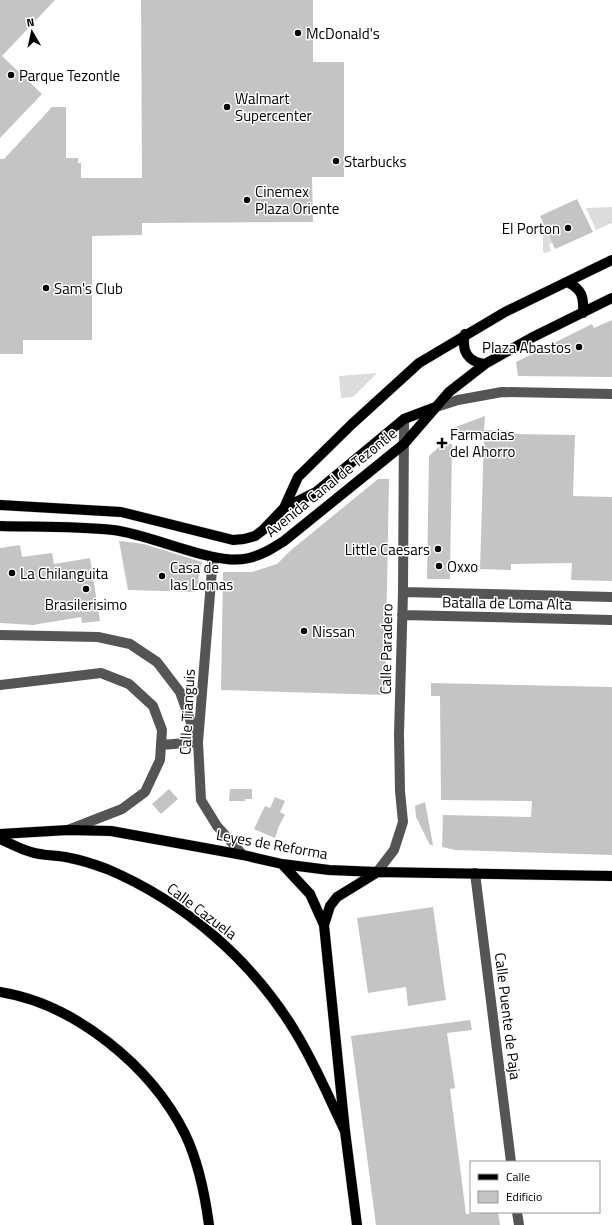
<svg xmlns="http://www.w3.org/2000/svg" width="612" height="1225" viewBox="0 0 612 1225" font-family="'Titillium Web',sans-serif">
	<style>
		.green { fill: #dcdcdc }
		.building { fill: #c4c4c4 }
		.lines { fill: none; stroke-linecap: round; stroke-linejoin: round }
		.major-casing { stroke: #dbdbdb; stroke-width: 11 }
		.minor { stroke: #555; stroke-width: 10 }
		.major { stroke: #000; stroke-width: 10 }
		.poi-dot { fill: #000; stroke: #fff; stroke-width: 1.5 }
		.labels { text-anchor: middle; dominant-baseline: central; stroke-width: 3; stroke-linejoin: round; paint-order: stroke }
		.poi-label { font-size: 15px; fill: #000; stroke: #fff; text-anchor: start }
		.street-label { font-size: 15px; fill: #000; stroke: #fff }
	</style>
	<rect width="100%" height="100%" fill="#fff"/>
	<!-- green -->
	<path class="green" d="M612,207V223L596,230L586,208Z
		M543,224L552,243L549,244L551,251L545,253L543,252Z
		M377,373L353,397L341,398L339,376Z"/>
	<!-- building -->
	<path class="building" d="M0,0H55L2,56L42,94L0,138Z
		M141,0H313V62H344V177H312L313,222L142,223V235L92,236V340H23V354H0V159H4L52,107H66V158H78V163H81V178H142Z
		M577,199L593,232L555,249L540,216Z
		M612,320V377L518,376L516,362L592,324L594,328Z
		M485,416L484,430L514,431V434L575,435L573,496L612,497V581L571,580L572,563L511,564V570L480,569L484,438L453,437V428Z
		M442,444H452L450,579H427L429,456Z
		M378,479H389L385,695L221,690L223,572H252L277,564L290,551Z
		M119,541L144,544L202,562L196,592L128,590Z
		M20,545L22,557L52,553L54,564L90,558L100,621L82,623L81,617L33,625L0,623V548Z
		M431,683L612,687V855L455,850L442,847L443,815L531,817L532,801L441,800L440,696H431Z
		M169,789L178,799L161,814L152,804Z
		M230,789H252V799H245V801H229Z
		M275,797L285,801L280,812L285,815L279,826L275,838L254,829L265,806L270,808Z
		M425,802L433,845H430L416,817L415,806Z
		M433,907L446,1000L408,1006L406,987L368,993L357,918Z
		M470,1020L472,1030L447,1033L455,1088L450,1089L466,1214L498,1212L500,1225H376L351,1036Z"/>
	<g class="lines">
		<!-- major casing -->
		<g class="major-casing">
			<path id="major" d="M567,282C582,289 584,297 583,313
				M465,334C461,351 468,362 485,364
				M0,505L121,512L233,540L244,539L255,536L263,530L284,508L298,477L352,424L419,363L505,312L612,260
				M284,508L316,492L404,419L433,408
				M0,526C37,527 76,526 113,530C151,534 216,567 249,558C262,555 273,548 284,541L404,444L449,392L485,364L531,338L612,298
				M0,834L68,830L111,831L243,855L282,864L329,870L377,872L612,876
				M0,839C10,843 20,849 31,852C43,856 57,855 70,858C82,860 96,865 107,869C185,902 253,961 296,1033C315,1064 329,1098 345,1131
				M282,864L310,894L324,925L345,1131L357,1225
				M324,925L330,906L337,897L376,873
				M0,992C75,1004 151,1066 185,1134C198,1161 205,1195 209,1225"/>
		</g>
		<!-- minor -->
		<path class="minor" d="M433,408L458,400L502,392L612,394
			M213,557L198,742L201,800L217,826L243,855
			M403,592L612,597
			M402,615L612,620
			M0,635L98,637L130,644L157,662L180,692L198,742L161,745
			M0,685L101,673L129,684L153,706L162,730L160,760L145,792L122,809L68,830
			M377,872L394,850L403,822L400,791L399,734L403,592L404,419
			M475,873L511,1162
			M517,1212L519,1225"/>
		<!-- major -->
		<use href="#major" class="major"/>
	</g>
	<!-- markers -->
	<g class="poi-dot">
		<circle cx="298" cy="33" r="4"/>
		<circle cx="11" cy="75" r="4"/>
		<circle cx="227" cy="107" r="4"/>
		<circle cx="336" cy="161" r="4"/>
		<circle cx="247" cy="200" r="4"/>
		<circle cx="568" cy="228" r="4"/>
		<circle cx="46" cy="288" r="4"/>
		<circle cx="579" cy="347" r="4"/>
		<path d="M440 437h4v4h4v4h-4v4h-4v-4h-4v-4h4z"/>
		<circle cx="438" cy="549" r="4"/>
		<circle cx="439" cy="566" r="4"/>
		<circle cx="12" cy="573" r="4"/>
		<circle cx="162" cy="576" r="4"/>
		<circle cx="86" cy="589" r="4"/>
		<circle cx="304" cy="631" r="4"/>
	</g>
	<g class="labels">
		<!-- poi labels -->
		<g class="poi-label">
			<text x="306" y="33">McDonald's</text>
			<text x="19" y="75">Parque Tezontle</text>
			<text x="235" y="98">Walmart<tspan x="235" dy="17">Supercenter</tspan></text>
			<text x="344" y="161">Starbucks</text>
			<text x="255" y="191">Cinemex<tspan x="255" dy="17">Plaza Oriente</tspan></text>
			<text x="560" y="228" text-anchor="end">El Porton</text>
			<text x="54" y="288">Sam's Club</text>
			<text x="571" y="347" text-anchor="end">Plaza Abastos</text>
			<text x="450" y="434">Farmacias<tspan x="450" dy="17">del Ahorro</tspan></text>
			<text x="430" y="549" text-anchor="end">Little Caesars</text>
			<text x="447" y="566">Oxxo</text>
			<text x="170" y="567">Casa de<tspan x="170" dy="17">las Lomas</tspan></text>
			<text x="20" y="573">La Chilanguita</text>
			<text x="86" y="604" text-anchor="middle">Brasilerisimo</text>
			<text x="312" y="631">Nissan</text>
		</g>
		<!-- street labels -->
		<g class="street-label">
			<text transform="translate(331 482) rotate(-39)">Avenida Canal de Tezontle</text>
			<text transform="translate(507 603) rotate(1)">Batalla de Loma Alta</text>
			<text transform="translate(386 649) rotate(-89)">Calle Paradero</text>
			<text transform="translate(187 712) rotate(-87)">Calle Tianguis</text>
			<text transform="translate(272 844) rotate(10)">Leyes de Reforma</text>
			<text transform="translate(202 911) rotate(37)">Calle Cazuela</text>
			<text transform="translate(508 1016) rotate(83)">Calle Puente de Paja</text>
		</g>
	</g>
	<!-- legend -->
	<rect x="470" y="1161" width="130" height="52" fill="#ffffff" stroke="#999999"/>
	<rect x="478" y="1174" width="20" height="6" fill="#000000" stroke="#999999"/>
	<text x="506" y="1181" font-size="12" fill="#000000">Calle</text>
	<rect x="478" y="1191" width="20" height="12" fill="#c4c4c4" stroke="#999999"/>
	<text x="506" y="1201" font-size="12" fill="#000000">Edificio</text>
	<!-- north arrow -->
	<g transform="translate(32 32) rotate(351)" stroke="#ffffff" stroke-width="3" paint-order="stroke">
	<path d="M0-3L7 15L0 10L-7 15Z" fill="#000000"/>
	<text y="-6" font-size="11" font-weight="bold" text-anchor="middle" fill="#000000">N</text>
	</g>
</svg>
